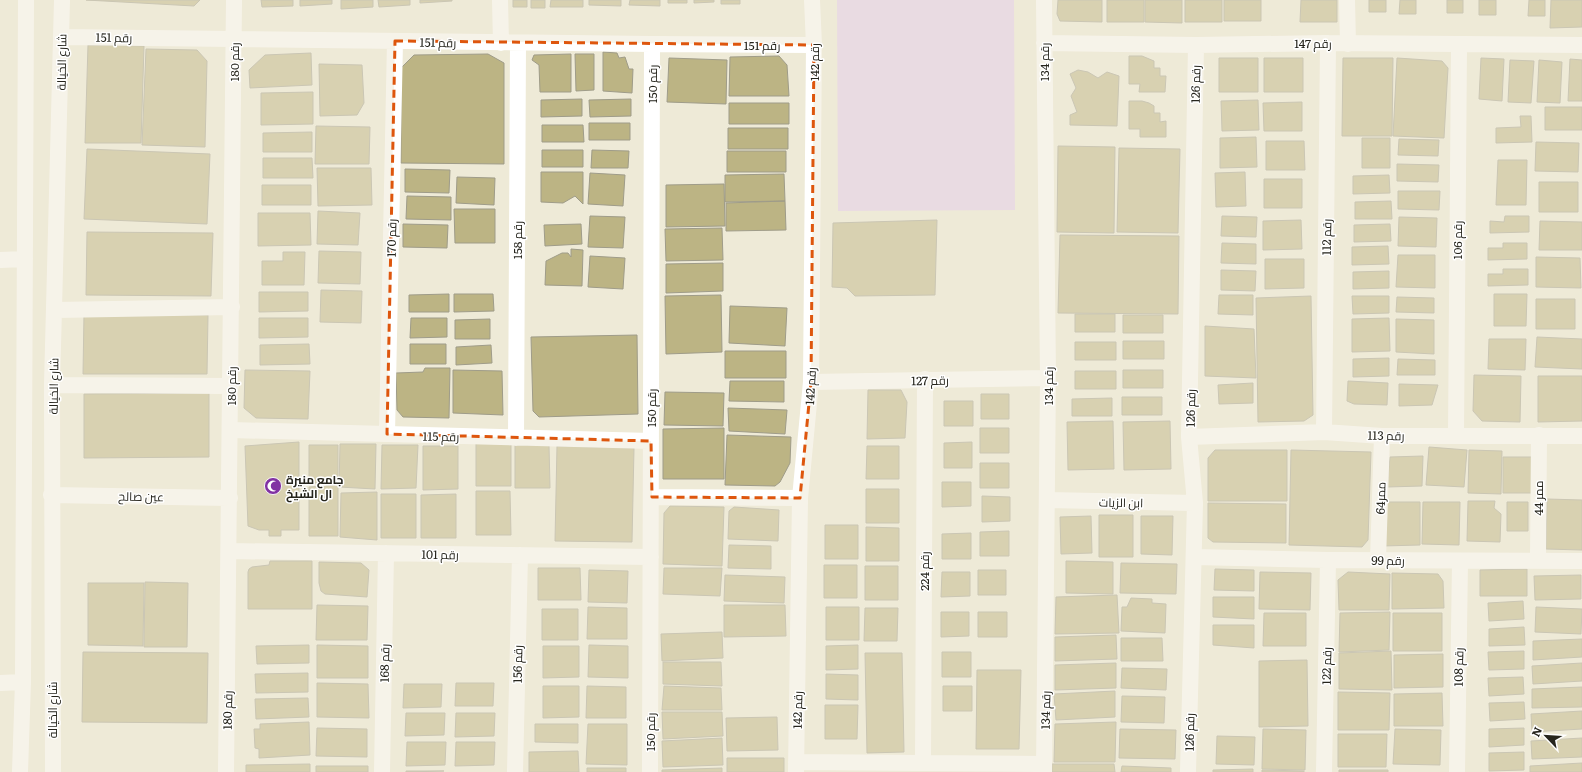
<svg xmlns="http://www.w3.org/2000/svg" width="1582" height="772" viewBox="0 0 1582 772" font-family="Literata,Cairo,serif">
	<style>
		.green { fill: #e3caf0 }
		.building { fill: #bcb484; stroke: #9f9c89 }
		.lines { fill: none; stroke-linecap: round; stroke-linejoin: round }
		.minor { stroke: #fff; stroke-width: 16 }
		.marked { fill: none; stroke: #de560d; stroke-width: 3; stroke-dasharray: 8 5; stroke-linejoin: round }
		.labels { text-anchor: middle; dominant-baseline: central; stroke-width: 3; stroke-linejoin: round; paint-order: stroke }
		.street-label { font-size: 12px; fill: #25241c; stroke: #fff }
		.poi-label { font-size: 12px; font-weight: bold; fill: #25241c; stroke: #fff; text-anchor: start }
	</style>
	<rect width="100%" height="100%" fill="#eeead7"/>
	<!-- green -->
	<path class="green" d="M837,0H1014L1015,210L838,211Z"/>
	<!-- building -->
	<path class="building" d="M86,0H200L194,6Z
		M261,0H293V6L262,7Z
		M300,0H332V4L300,6Z
		M341,0H373V7L341,9Z
		M378,0H410V5L379,7Z
		M420,0H452V1L420,3Z
		M513,0H527V7H513Z
		M531,0H545V8H531Z
		M551,0H583V7H550Z
		M589,0H621V6L589,5Z
		M630,0H660V6L629,5Z
		M668,0H687V3H668Z
		M694,0H714V2L694,3Z
		M721,0H740V4H721Z
		M1058,0H1102V22L1060,21L1057,14Z
		M1107,0H1144V22H1107Z
		M1145,0H1182V23L1145,22Z
		M1185,0H1222V22H1185Z
		M1224,0H1261V21H1224Z
		M1301,0H1337V22H1300Z
		M1369,0H1386V12H1369Z
		M1400,0H1416V14H1399Z
		M1447,0H1463V13H1447Z
		M1479,0H1496V15H1479Z
		M1529,0H1545V16H1528Z
		M1551,0H1582V27L1550,28Z
		M88,45L144,46L141,143H85Z
		M146,49L197,50L207,61L205,147L142,145Z
		M603,52L617,53L619,58L625,57L629,69H633L632,93L603,91Z
		M311,53L312,85L250,88L249,70L265,55Z
		M488,54L504,63V164L401,163V68L414,55Z
		M571,54V92H540L539,65L532,60L534,55Z
		M575,54H594V90L576,91Z
		M779,56L787,65L789,96H729L730,57Z
		M1129,56H1142L1154,61V68H1160V76H1166L1165,92H1139L1140,84H1129Z
		M669,58L727,60L726,104L667,102Z
		M1219,58H1258V92H1219Z
		M1264,58H1303V92H1264Z
		M1343,58H1393L1392,136H1342Z
		M1397,58L1442,61L1448,68L1444,138L1393,136Z
		M1481,58L1504,59L1502,101L1479,99Z
		M1570,59L1582,60V101H1568Z
		M1510,60L1534,61L1531,103L1508,102Z
		M1539,60L1562,62L1560,103L1537,102Z
		M319,64L362,65L364,103L357,115L320,116Z
		M1078,70L1088,72L1098,78L1107,72L1119,76L1117,126L1070,125V115L1077,112L1071,96L1076,88L1070,74Z
		M313,92V124L261,125V93Z
		M582,99V116L541,117V100Z
		M631,99V116L590,117L589,100Z
		M1258,100L1259,130L1222,131L1221,101Z
		M1129,101H1142L1149,103L1154,106V113H1160V122L1166,121V137H1140V129H1129Z
		M1302,102V131H1264L1263,103Z
		M729,103H789V124H729Z
		M1545,107H1582V130H1545Z
		M1520,116H1531L1532,142L1496,143V128L1521,127Z
		M589,123H630V140H589Z
		M542,125H583L584,142H542Z
		M316,126L370,127L369,164H315Z
		M728,128H788V149H728Z
		M312,132V152H263V133Z
		M1256,137L1257,167L1220,168V138Z
		M1362,138H1390V168H1362Z
		M1399,139L1439,140L1438,156L1398,155Z
		M1266,141H1304L1305,170H1266Z
		M1536,142L1579,143L1578,172L1535,171Z
		M1058,146L1115,147L1114,233L1057,232Z
		M1119,148L1180,149L1178,233L1117,232Z
		M87,149L210,154L207,224L84,219Z
		M542,150H583V167H542Z
		M592,150L629,151L628,168H591Z
		M727,151H786V172H727Z
		M263,158H312L313,178H263Z
		M1498,160H1527L1526,205H1496Z
		M1397,164L1439,165L1438,182L1397,181Z
		M317,168H371L372,205L318,206Z
		M405,169L450,170L449,193L405,192Z
		M541,172H583V204L575,196L563,203L541,202Z
		M1245,172L1246,206L1216,207L1215,173Z
		M590,173L625,175L623,206L588,204Z
		M784,174L785,201L725,202V175Z
		M1389,175L1390,193L1353,194V176Z
		M457,177L495,178L494,205L456,203Z
		M1264,179H1302V208H1264Z
		M1539,182H1578V212H1539Z
		M724,184L725,226L666,227V185Z
		M262,185H311V205H262Z
		M1398,191H1440L1439,210L1398,209Z
		M407,196L451,197V220L406,219Z
		M785,201L786,230L726,231V203Z
		M1391,201L1392,219H1355V202Z
		M454,209H495V243H455Z
		M318,211L360,213L358,245L317,244Z
		M258,213H310L311,245L258,246Z
		M590,216L625,217L623,248L588,247Z
		M1222,216L1257,217L1256,237L1221,236Z
		M1505,216H1529V232L1490,233V221L1504,222Z
		M1399,217L1437,218L1436,247L1398,246Z
		M937,220L935,295L855,296L847,288L832,287L833,223Z
		M1301,220L1302,249L1263,250V221Z
		M1540,221L1582,222V250H1539Z
		M403,224L448,225L447,248L403,247Z
		M581,224L582,244L545,246L544,225Z
		M1390,224L1391,241L1354,242V225Z
		M722,228L723,260L666,261L665,229Z
		M87,232L213,233L211,296L86,295Z
		M1060,235L1179,236L1178,314L1058,313Z
		M1222,243L1256,244V264L1221,263Z
		M1503,243H1527V259L1488,260V248H1503Z
		M1388,246L1389,264L1352,265V247Z
		M571,249L583,250L582,286L545,285L546,261L562,253H568L571,257Z
		M319,251L361,252L360,284L318,283Z
		M283,252H305L304,285H262V261H283Z
		M1398,255H1435V288L1396,287Z
		M590,256L625,258L623,289L588,287Z
		M1536,257L1580,258L1581,288L1536,287Z
		M1265,259H1304V288L1265,289Z
		M723,263V291L666,293V264Z
		M1503,269H1528V285L1488,286V274H1503Z
		M1221,270L1256,271L1255,291L1221,290Z
		M1389,271V288L1353,289V272Z
		M321,290L362,291L361,323L320,322Z
		M259,292H308V311L259,312Z
		M449,294V312H409V295Z
		M454,294H493L494,311L454,312Z
		M1494,294H1527L1526,326H1494Z
		M721,295L722,352L666,354L665,296Z
		M1219,295H1253V315L1218,314Z
		M1311,296L1313,415L1304,421L1258,422L1256,298Z
		M1352,296H1389V313L1353,314Z
		M1397,297L1434,298V313L1396,312Z
		M1536,299H1575V329H1536Z
		M730,306L787,308L785,346L729,343Z
		M84,314L208,315L207,374H83Z
		M1075,314H1115V332H1075Z
		M1123,315H1163V333H1123Z
		M259,318H308V337L259,338Z
		M411,318H447V337L410,338Z
		M1389,318L1390,351L1352,352V319Z
		M490,319V339H455V320Z
		M1396,319L1434,320V354L1396,352Z
		M1205,326L1254,329L1256,378L1205,376Z
		M637,335L638,414L539,417L533,411L531,337Z
		M1537,337L1582,339V369L1535,367Z
		M1489,339H1526L1525,370L1488,369Z
		M1123,341H1164V359H1123Z
		M1075,342H1116V360H1075Z
		M309,344L310,364L260,365V345Z
		M410,344H446V364H410Z
		M491,345L492,363L456,365V347Z
		M725,351H786V378H725Z
		M1389,358V376L1353,377V359Z
		M1398,359L1435,360V375H1397Z
		M425,368H450L449,418L403,417L397,410L396,373L423,372Z
		M245,370L310,371L308,419L256,418L244,408Z
		M453,370L502,371L503,415L453,413Z
		M1123,370H1163V388H1123Z
		M1075,371H1116V389H1075Z
		M1474,375L1521,376L1520,422L1482,421L1473,411Z
		M1538,376H1582V421L1538,422Z
		M730,381H784V402L729,401Z
		M1348,381L1388,383L1387,405L1354,404L1347,401Z
		M1253,383V403L1219,404L1218,385Z
		M1399,384L1438,385L1432,405L1399,406Z
		M868,390H901L907,402L905,438L867,439Z
		M665,392L724,393L723,426L664,425Z
		M209,393V457L84,458V394Z
		M981,394H1009V419H981Z
		M1122,397H1162V415H1122Z
		M1112,398V416H1072V399Z
		M944,401H973V426H944Z
		M728,408L787,410L785,434L729,431Z
		M1113,421L1114,469L1068,470L1067,422Z
		M1170,421L1171,469L1124,470L1123,422Z
		M724,428V479H663V429Z
		M980,428H1009V453H980Z
		M727,435L791,437L790,463L780,482L775,486L725,485Z
		M299,442V530H281V536H269V530H259L248,526L245,446Z
		M972,442V468H944V443Z
		M476,443H511V486H476Z
		M340,444H376L375,489L339,487Z
		M309,445H338V483H309Z
		M382,445H418L416,488L381,489Z
		M515,445H549L550,488H515Z
		M423,446H458V489L423,490Z
		M557,446L634,448L632,542L555,541Z
		M867,446H899V479H866Z
		M1429,447L1467,450L1464,487L1426,485Z
		M1215,450H1287V501H1208V458Z
		M1291,450L1371,452L1368,540L1362,547L1289,545Z
		M1469,450L1502,451L1501,494L1468,493Z
		M1423,456L1422,486L1387,487L1390,457Z
		M1503,457H1533L1532,493H1503Z
		M980,463H1009V488H980Z
		M942,482H971V506L942,507Z
		M338,485V536H309V487Z
		M866,489H899V523H866Z
		M476,491H510L511,535H476Z
		M377,492V540L340,537L341,493Z
		M381,494H416V538H381Z
		M456,494V538H421V495Z
		M982,496L1010,497V521L982,522Z
		M1547,499L1582,500V550L1546,549Z
		M1468,501H1495L1494,508L1501,514L1500,542L1467,541Z
		M1382,502H1420V545L1382,546Z
		M1423,502H1460L1459,545L1422,544Z
		M1507,502H1528V531H1507Z
		M1208,503L1286,504V543L1213,542L1208,538Z
		M670,506L724,507L722,566L663,564L664,513Z
		M734,507L779,510L778,541L728,539L729,511Z
		M1099,515H1133V557H1099Z
		M1091,516L1092,553L1061,554L1060,517Z
		M1141,516H1173L1172,555L1141,554Z
		M825,525H858V559H825Z
		M866,527L899,528V561H866Z
		M1009,531V556H980V532Z
		M971,533V559H942V534Z
		M729,545L771,546V569L728,568Z
		M270,561H312V609H248V572L249,569L252,567L269,565Z
		M1066,561L1113,562V594L1066,593Z
		M319,562L361,563L369,570L367,597L325,594L321,591L319,583Z
		M1121,563L1177,564L1176,594L1120,593Z
		M824,565H857V598H824Z
		M865,566H898V600H865Z
		M538,568H580L581,600H538Z
		M664,568H722L720,596L663,594Z
		M1215,569L1254,570V591L1214,590Z
		M1527,569V596H1480V570Z
		M589,570L628,571L627,603L588,602Z
		M978,570H1006V595H978Z
		M942,572H970V596L941,597Z
		M1260,572L1311,573L1310,610L1259,609Z
		M1348,572L1390,574L1389,610H1339L1338,580Z
		M1392,573L1438,574L1443,581L1444,608L1392,609Z
		M725,575L785,577L784,603L724,601Z
		M1581,575V599L1535,600L1534,576Z
		M145,582L188,583L187,647H144Z
		M88,583H144L143,646L88,645Z
		M1117,595L1119,633L1055,634L1056,597Z
		M1213,597H1254V619L1213,617Z
		M1131,598L1152,599V603L1166,604L1165,633L1121,631L1122,607H1127Z
		M1523,601L1524,619L1489,621L1488,603Z
		M317,605L368,606L367,640H316Z
		M724,605H785L786,636L724,637Z
		M588,607L627,608V639H587Z
		M826,607H859V640H826Z
		M1536,607L1582,609L1581,634L1535,632Z
		M865,608H898L897,641H864Z
		M542,609H578V640H542Z
		M941,612H969V636L941,637Z
		M978,612H1007V637H978Z
		M1390,612L1389,650L1339,652L1340,613Z
		M1264,613H1306V646H1263Z
		M1393,613H1442V651H1393Z
		M1213,625H1254V648L1213,645Z
		M1524,627L1525,645L1489,646V629Z
		M722,632L723,658L662,661L661,634Z
		M1116,635L1117,659L1055,661V637Z
		M1121,638H1162L1163,661H1121Z
		M1582,639V657L1533,660V641Z
		M309,645V663L257,664L256,646Z
		M317,645L368,646V678H317Z
		M589,645L628,646V678L588,677Z
		M858,645V669L826,670V646Z
		M543,646H579V677L543,678Z
		M1391,651L1392,690L1339,689V653Z
		M1524,651V669L1489,670L1488,652Z
		M83,652L208,653L207,723L82,722Z
		M942,652H971V677H942Z
		M865,653H902L904,752L867,753Z
		M1443,654V687L1394,688V655Z
		M1307,660L1308,726L1259,727V661Z
		M663,662H721L722,686L663,684Z
		M1116,663V688L1055,690V665Z
		M1582,663V681L1533,684L1532,666Z
		M1122,668L1167,669L1166,690L1121,688Z
		M977,670H1021L1019,749H976Z
		M308,673V692L256,693L255,674Z
		M826,674L858,675V700L826,699Z
		M1523,677L1524,694L1489,696L1488,678Z
		M317,683L368,684L369,718L317,717Z
		M456,683H494L493,706H455Z
		M404,684H442L441,707L403,708Z
		M543,686H579V717L543,718Z
		M587,686L626,687V718H586Z
		M664,686L721,688L722,710H662Z
		M943,686H972V711H943Z
		M1582,687V707L1532,708V689Z
		M1115,691V717L1056,720L1054,694Z
		M1338,692L1390,693L1389,730H1338Z
		M1442,693L1443,726H1394V694Z
		M1122,696L1165,697L1164,723L1121,722Z
		M308,698L309,717L256,719L255,699Z
		M1524,702L1525,719L1490,721L1489,703Z
		M825,705H858L857,739H825Z
		M1582,711V729L1532,732L1531,714Z
		M662,712H722L723,736L663,739Z
		M406,713H445L444,735L405,736Z
		M456,713H495L494,736L455,737Z
		M777,717L778,750L727,751L726,718Z
		M309,722L310,755L259,758V749L255,748L254,729H260V724Z
		M1116,722L1115,762H1054L1055,724Z
		M535,724H578V743L535,742Z
		M588,724H627V765L586,764Z
		M317,728L367,729V757L316,756Z
		M1524,728V745L1489,747V729Z
		M1120,729L1176,730L1175,759L1119,758Z
		M1263,729L1306,730L1305,770L1262,769Z
		M1395,729L1441,730L1440,765L1393,764Z
		M1338,734H1387L1386,767H1338Z
		M1217,736L1255,737L1254,765L1216,764Z
		M722,738L723,765L663,767L662,741Z
		M1582,738V757L1532,759L1531,741Z
		M407,742H446L445,765L406,766Z
		M456,742H495L494,765L455,766Z
		M578,751L579,772H529V752Z
		M1524,752V770L1489,771V753Z
		M727,758H784V772H727Z
		M1582,763V772H1530V766Z
		M310,764V772H246V765Z
		M1052,764H1114L1115,772H1052Z
		M316,766H368V772H316Z
		M1122,766L1171,768V772H1121Z
		M587,768H626V772H587Z
		M722,768V772H662V770Z
		M1253,769V772H1213V770Z
		M1262,770L1304,771V772H1262Z
		M1339,770H1388V772H1339Z
		M406,771H444L406,772Z"/>
	<g class="lines">
		<!-- minor -->
		<path class="minor" d="M500,0L501,43
			M1347,0L1348,44
			M61,37L652,44L814,45
			M1044,43L1196,45L1328,43L1582,45
			M0,260L25,259
			M55,310L232,307
			M811,382L1048,378
			M52,385L231,386
			M231,430L651,441
			M1324,432L1328,43
			M387,434L395,41
			M1456,435L1459,45
			M1189,437L1324,432L1382,436H1582
			M516,438L518,43
			M51,495L230,498
			M652,497L800,498
			M1047,500L1195,503
			M229,551L651,557
			M1194,557L1328,560L1582,561
			M1378,560L1382,436
			M1538,561L1539,435
			M0,683L23,682
			M796,762L1044,764
			M923,763L925,379
			M20,772L23,682L26,0
			M53,772L52,385L62,0
			M226,772L234,0
			M382,772L386,553
			M515,772L520,555
			M650,772L652,44
			M796,772L800,498L811,382L814,45L812,0
			M1044,772L1048,378L1044,0
			M1188,772L1195,503L1189,437L1196,45
			M1324,772L1328,560
			M1457,772L1460,561"/>
	</g>
	<!-- marked area -->
	<path d="M0 0H1582V772H0ZM395,41L814,45L811,382L800,498L652,497L651,441L387,434Z" fill="#eeead7" fill-opacity=".55" fill-rule="evenodd"/>
	<path class="marked" d="M395,41L814,45L811,382L800,498L652,497L651,441L387,434Z"/>
	<!-- icons -->
	<defs>
		<g id="mosque-disc" transform="scale(0.9)"><circle r="9.5" fill="#8132a3" stroke="#fff"/><path d="M3.5-4.9A6 6 0 1 0 3.5 4.9A5 5 0 1 1 3.5-4.9Z" fill="#fff"/></g>
	</defs>
	<g fill-rule="evenodd">
		<use href="#mosque-disc" x="273" y="486"/>
	</g>
	<g class="labels">
		<!-- street labels -->
		<g class="street-label">
			<text transform="translate(114 37) rotate(1)">رقم 151</text>
			<text transform="translate(438 42) rotate(1)">رقم 151</text>
			<text x="1313" y="43">رقم 147</text>
			<text x="762" y="45">رقم 151</text>
			<text transform="translate(61 62) rotate(-89)">شارع الخيالة</text>
			<text transform="translate(234 62) rotate(-90)">رقم 180</text>
			<text transform="translate(814 62) rotate(-90)">رقم 142</text>
			<text transform="translate(1044 62) rotate(-90)">رقم 134</text>
			<text transform="translate(652 84) rotate(-90)">رقم 150</text>
			<text transform="translate(1195 84) rotate(-89)">رقم 126</text>
			<text transform="translate(1326 237) rotate(-89)">رقم 112</text>
			<text transform="translate(391 238) rotate(-89)">رقم 170</text>
			<text transform="translate(517 240) rotate(-90)">رقم 158</text>
			<text transform="translate(1457 240) rotate(-90)">رقم 106</text>
			<text transform="translate(930 380) rotate(-1)">رقم 127</text>
			<text transform="translate(53 386) rotate(-89)">شارع الخيالة</text>
			<text transform="translate(231 386) rotate(-90)">رقم 180</text>
			<text transform="translate(810 386) rotate(-87)">رقم 142</text>
			<text transform="translate(1048 386) rotate(-90)">رقم 134</text>
			<text transform="translate(651 408) rotate(-90)">رقم 150</text>
			<text transform="translate(1190 408) rotate(-89)">رقم 126</text>
			<text transform="translate(1386 435) rotate(1)">رقم 113</text>
			<text transform="translate(441 436) rotate(1)">رقم 115</text>
			<text transform="translate(141 496) rotate(1)">عين صالح</text>
			<text transform="translate(1380 498) rotate(-88)">ممر64</text>
			<text transform="translate(1538 498) rotate(-90)">ممر 44</text>
			<text transform="translate(1121 502) rotate(1)">ابن الزيات</text>
			<text transform="translate(440 554) rotate(1)">رقم 101</text>
			<text transform="translate(1388 560) rotate(1)">رقم 99</text>
			<text transform="translate(924 571) rotate(-90)">رقم 224</text>
			<text transform="translate(384 663) rotate(-89)">رقم 168</text>
			<text transform="translate(517 664) rotate(-89)">رقم 156</text>
			<text transform="translate(1326 666) rotate(-89)">رقم 122</text>
			<text transform="translate(1458 667) rotate(-89)">رقم 108</text>
			<text transform="translate(52 710) rotate(-90)">شارع الخيالة</text>
			<text transform="translate(227 710) rotate(-89)">رقم 180</text>
			<text transform="translate(797 710) rotate(-89)">رقم 142</text>
			<text transform="translate(1045 710) rotate(-89)">رقم 134</text>
			<text transform="translate(650 732) rotate(-90)">رقم 150</text>
			<text transform="translate(1189 732) rotate(-89)">رقم 126</text>
		</g>
		<!-- poi labels -->
		<g class="poi-label">
			<text x="286" y="479">جامع منيرة<tspan x="286" dy="14">ال الشيخ</tspan></text>
		</g>
	</g>
	<!-- north arrow -->
	<g transform="translate(1546 736) rotate(295)" stroke="#ffffff" stroke-width="3" paint-order="stroke">
	<path d="M0-3L7 15L0 10L-7 15Z" fill="#25241c"/>
	<text y="-6" font-size="11" font-weight="bold" text-anchor="middle" fill="#25241c">N</text>
	</g>
</svg>
